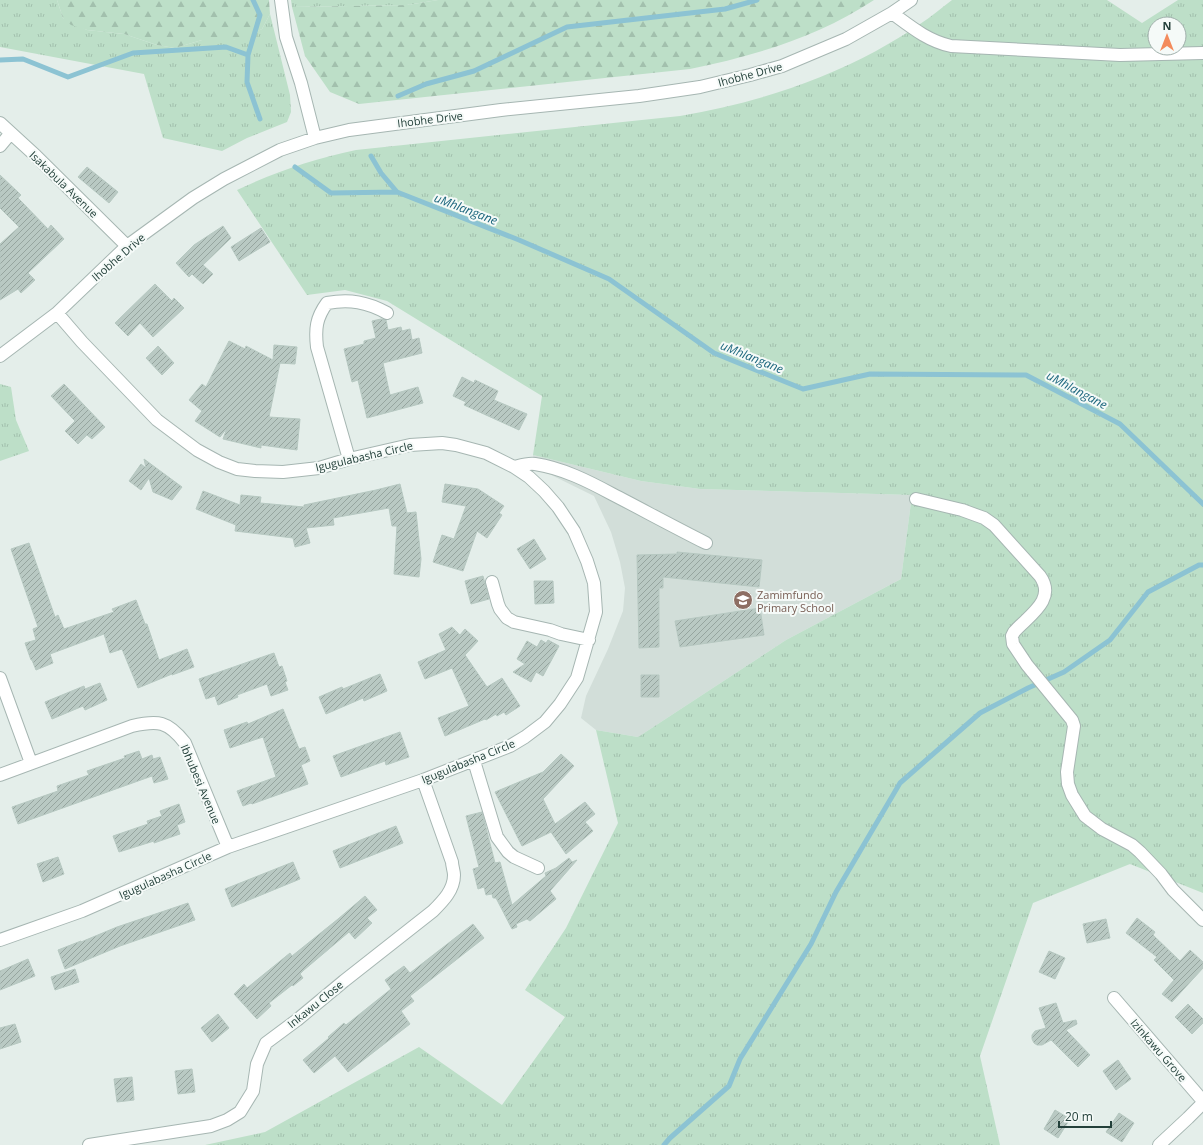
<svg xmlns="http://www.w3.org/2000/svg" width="1203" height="1145" viewBox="0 0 1203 1145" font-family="'Open Sans',sans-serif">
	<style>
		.built { fill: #d2ded9 }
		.grass { fill: url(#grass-tufts); fill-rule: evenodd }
		.forest { fill: url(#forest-firs) }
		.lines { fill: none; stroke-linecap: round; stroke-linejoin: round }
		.stream { stroke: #8cc3d3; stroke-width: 5 }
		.building { fill: url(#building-hatch); stroke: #b6c8c1 }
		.minor-casing { stroke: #a6b6b2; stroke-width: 14 }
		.minor { stroke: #fff; stroke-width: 12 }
		.labels { text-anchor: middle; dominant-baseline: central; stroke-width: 4; stroke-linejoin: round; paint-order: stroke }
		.street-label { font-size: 11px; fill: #23403a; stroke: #f5faf8 }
		.education-label { font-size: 11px; fill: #785e54; stroke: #f5faf8; text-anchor: start }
		.water-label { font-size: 12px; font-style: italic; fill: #1c667d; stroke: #f5faf8 }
	</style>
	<defs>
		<pattern id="grass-tufts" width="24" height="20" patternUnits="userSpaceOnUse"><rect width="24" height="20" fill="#bddfc8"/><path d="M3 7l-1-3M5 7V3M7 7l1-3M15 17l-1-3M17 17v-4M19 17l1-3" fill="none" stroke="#a2c0ad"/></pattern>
		<pattern id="forest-firs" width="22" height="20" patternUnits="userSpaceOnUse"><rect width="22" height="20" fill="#bddfc8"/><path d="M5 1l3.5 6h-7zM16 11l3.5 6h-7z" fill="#a2c0ad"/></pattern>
		<pattern id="building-hatch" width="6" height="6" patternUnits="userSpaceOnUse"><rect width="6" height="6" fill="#b9c9c3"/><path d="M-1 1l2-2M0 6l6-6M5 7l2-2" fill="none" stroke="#96a59f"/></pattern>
	</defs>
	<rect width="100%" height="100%" fill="#e4eeea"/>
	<!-- built -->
	<path class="built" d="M533,455L641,481L700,489L912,495L901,579L786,640L638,737L596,730L581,718L586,696L608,649L623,611L625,588L620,562L611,532L594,496L535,467Z"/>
	<!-- grass -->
	<path class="grass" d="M0,0H57L63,18L87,30L124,34L157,45L175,48L202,40H233L262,29L270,14L290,95L291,112L287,122L247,138L222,151L163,138L144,74L0,47Z
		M291,0H438L407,5L292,7Z
		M952,0H1107L1142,23L1178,0H1203V893L1130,864L1033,903L980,1056L1000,1145H205L265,1132L419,1047L502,1105L565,1017L525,990L566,928L618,823L596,730L638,737L786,640L901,579L912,495L700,489L641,481L533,455L542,396L387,301L345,290L307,295L237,190C277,171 314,159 356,150L680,116C750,104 814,84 876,51C891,42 906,34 920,24C931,17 941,8 952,0ZM1155,24H1179V48H1155Z
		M0,384L11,387L16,420L29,451L0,461Z"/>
	<!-- forest -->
	<path class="forest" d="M57,0H269L270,14L262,29L244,38L233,40H202L175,48L157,45L124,34L87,30L71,25L63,18Z
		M438,0H874C818,37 754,56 690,69L359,104L330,92L305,56L292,7L407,5Z"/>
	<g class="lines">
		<!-- stream -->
		<path class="stream" d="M253,0L260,15L248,55L247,82L260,119
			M0,60L23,59L68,77L133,53L226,47L248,55
			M398,96L426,84L474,71L567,27L725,9L757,0
			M371,156L381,173L397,192
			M295,167L331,193L397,192L519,240L609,279L714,353L803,389L870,374L1026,375L1120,424L1203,504
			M664,1145L670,1138L729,1086L740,1059L811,944L836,892L900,783L980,713L1028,688L1064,672L1110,640L1148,592L1199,565H1203"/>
	</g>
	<!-- building -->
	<path class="building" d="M87,167L118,192L109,203L78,177Z
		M0,175L21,195L18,198L48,229L51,225L64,239L28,273L35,280L21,293L18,289L0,300V244L19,227L0,208Z
		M223,226L231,238L203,265L213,274L203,284L192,274L189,277L176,263L194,245Z
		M261,228L270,242L239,261L231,247Z
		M155,284L172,301L174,298L184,308L153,337L140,323L128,336L115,323Z
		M381,319L386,320L388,330L401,327L402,331L410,329L412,340L419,338L422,353L383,363L390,395L418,387L423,403L367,418L358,380L352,382L344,349L364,344V341L376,338L372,321Z
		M229,341L245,349L246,346L273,360L274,345L297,347L295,364L279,363H280L269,417L300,419L297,450L261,445V448L223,439L227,428L220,437L195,421L202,411L189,400L202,384L206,387Z
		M158,346L174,363L162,375L146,358Z
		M462,377L474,383L475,380L498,391L494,400L527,414L519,430L464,405L466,402L453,396Z
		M64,384L105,427L92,439L87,435L78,444L65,431L75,421L51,396Z
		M144,459L182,487L172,500L153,492L149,478L141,490L129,481L141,464L146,468Z
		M400,484L407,513L416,512L421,559L419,577L394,574L397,526H392L389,508L333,518L334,525L306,528L310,543L295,547L293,538L235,531L236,525L196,509L203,491L240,505L241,495L261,497L260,503L304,507V505L376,490Z
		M445,484L478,489L504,506L499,513L502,515L487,538L477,531L463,571L433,562L442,535L454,539L466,506L442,502Z
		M534,539L546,559L530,569L517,549Z
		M29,543L55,617L58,615L64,629L114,612L112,609L136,600L145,624H147L159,660L187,649L194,667L172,675V674L138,688L122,649L110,653L104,634L50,654L53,663L36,670L32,660H31L25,643L36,640L33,629L38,627L11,549Z
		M677,552L762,560L759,587L663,577V588H659V647L639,648L637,555L677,554Z
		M483,576L489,599L471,604L465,581Z
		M534,581H553L554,603L535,604Z
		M760,608L764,635L680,647L675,621Z
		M452,627L460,635L465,629L478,641L465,655L487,687L502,678L520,706L506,715L504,712L497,716L496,714L486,720L485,719L445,736L438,718L469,706L452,668L425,679L418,662L446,650L439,634Z
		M541,640L546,643L548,640L559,646L543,676L536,672L531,682L513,672L525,664L517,659L527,641L537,647Z
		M274,653L279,667L282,666L287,681L285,682L288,690L271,696L267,684L237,695L238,697L218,705L215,696L206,699L199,679Z
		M380,674L387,691L364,701L363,698L326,714L319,697L342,687L343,689Z
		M641,675H659V697H641Z
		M100,683L107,700L85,710L83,706L52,719L45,702L84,686L85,689Z
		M283,709L299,749L305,747L310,761L301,765L308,784L252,804L251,803L243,806L237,791L276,777L263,737L230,748L224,730L247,722L248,724Z
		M400,732L409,757L386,765L385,761L341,777L333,756Z
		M139,751L142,759L152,755L153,759L160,757L168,779L154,783L152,776L18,824L12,807L58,791L57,786L89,775L87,771L125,758L124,756Z
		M561,754L574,766L543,799L555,824L585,802L595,814L585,822L593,831L566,854L551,832L522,846L495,792L543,772Z
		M179,804L185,822L177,825L180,834L154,843V841L119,852L113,836L148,824L147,821L162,816L160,811Z
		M482,812L495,863L500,862L512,905L546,876L545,873L556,868L569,858L572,862L577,860L550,891L556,899L530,921L527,919L516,924L517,927L512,929L496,898H493L492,894L486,895L484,887L478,889L473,869L479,867L466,816Z
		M396,826L403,843L340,868L333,851Z
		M58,857L64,874L43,882L37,864Z
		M293,862L300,879L232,907L225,889Z
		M365,896L377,910L367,918L372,923L355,939L349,932L304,970L300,974L303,978L293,986L292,985L269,1003L271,1006L257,1019L234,994L244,984L247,988L290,953L292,956L338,919Z
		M188,903L195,920L120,946L65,969L58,950L81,941V942L117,927Z
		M1137,918L1155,932L1153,935L1180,961L1190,950L1203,962V968L1172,1002L1162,994L1174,980L1154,960L1157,957L1126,933Z
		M1106,919L1110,938L1087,943L1083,924Z
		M473,924L484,938L410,996L414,1001L401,1011L410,1024L348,1072L335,1056L314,1073L303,1060L329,1038L328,1037L344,1023L346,1025L391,989L385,980L404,966L410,973Z
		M1049,951L1065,958L1055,979L1039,972Z
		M28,959L35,976L0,990V971Z
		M75,969L79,982L55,990L51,977Z
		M1056,1003L1063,1023L1076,1020L1077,1024L1066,1030L1090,1055L1078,1067L1051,1040L1042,1045H1037L1034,1043L1032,1039V1035L1035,1031L1046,1028L1039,1008Z
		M1188,1004L1203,1019V1023L1192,1034L1175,1017Z
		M218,1014L229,1028L212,1042L201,1028Z
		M15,1024L21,1042L0,1049V1028Z
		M1118,1060L1131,1079L1116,1090L1103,1071Z
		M192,1069L195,1092L178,1094L175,1071Z
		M132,1077L134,1100L117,1102L114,1079Z
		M1055,1110L1070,1119L1058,1138L1044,1129Z
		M1119,1113L1134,1123L1122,1142L1106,1132Z"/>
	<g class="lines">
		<!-- minor casing -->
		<g class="minor-casing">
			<path id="minor" d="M281,0L286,37L301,83L315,138
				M892,13C911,27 928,41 951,46L1120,55L1203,53
				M0,123L36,156L127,246
				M0,146L10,134
				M0,356L57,313L127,246L193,198L224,179L280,150L315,138L349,130L501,110L639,96L700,87L750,75L782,66L846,39L892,13L911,0
				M349,459L317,347C315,329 316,318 327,303C350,299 367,302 387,313
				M514,467C522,465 528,463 535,464C562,468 588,481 612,494C643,510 674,527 706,543
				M916,499L962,510L984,518L994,525L1040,576C1057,600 1028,616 1014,632L1012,636L1013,644L1027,665L1072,720L1074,726L1067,772L1068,784L1072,795L1085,816L1102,829L1132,845L1140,852L1161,874L1173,890L1203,920
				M492,582L498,604L500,609L507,618L514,622L550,630L561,634L589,640
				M0,678L31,763
				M474,761L497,837L508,852L514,857L538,868
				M0,775L132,726C158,720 168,721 185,743L228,847
				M0,940L82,911L228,847L423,780L510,746L525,737L545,722L560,704L577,678L596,612L594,583L587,561L574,531L558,507L544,491L529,477L514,467L486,453L456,445L442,443L410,445L349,459L319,468L283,472L255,471L237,469L219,462L197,450L157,420L82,342L57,313
				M1114,998L1203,1101
				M89,1145L211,1126L227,1120L240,1112L253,1091L257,1064L266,1043L297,1020L344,981L433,911C443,901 454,890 454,875C454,871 452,866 452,862L423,780
				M1159,1145L1188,1118L1203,1103"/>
		</g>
		<!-- minor -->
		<use href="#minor" class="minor"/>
	</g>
	<!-- icons -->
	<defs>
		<g id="school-disc" transform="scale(1)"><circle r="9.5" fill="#8d6e63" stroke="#f5faf8"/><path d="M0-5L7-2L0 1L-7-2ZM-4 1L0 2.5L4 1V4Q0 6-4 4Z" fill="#fff"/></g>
	</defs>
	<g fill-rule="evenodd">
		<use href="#school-disc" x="743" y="600"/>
	</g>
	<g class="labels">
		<!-- street labels -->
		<g class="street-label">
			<text transform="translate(750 74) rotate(-15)">Ihobhe Drive</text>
			<text transform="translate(430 119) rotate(-7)">Ihobhe Drive</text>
			<text transform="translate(64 184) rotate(44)">Isakabula Avenue</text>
			<text transform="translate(118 257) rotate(-41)">Ihobhe Drive</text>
			<text transform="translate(364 456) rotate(-13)">Igugulabasha Circle</text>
			<text transform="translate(468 761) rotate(-22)">Igugulabasha Circle</text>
			<text transform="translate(201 784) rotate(67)">Ibhubesi Avenue</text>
			<text transform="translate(165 875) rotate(-24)">Igugulabasha Circle</text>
			<text transform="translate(315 1004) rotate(-39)">Inkawu Close</text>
			<text transform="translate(1159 1050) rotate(49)">Izinkawu Grove</text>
		</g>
		<!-- education labels -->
		<g class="education-label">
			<text x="757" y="594">Zamimfundo<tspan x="757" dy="13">Primary School</tspan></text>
		</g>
		<!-- water labels -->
		<g class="water-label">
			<text transform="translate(466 209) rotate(21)">uMhlangane</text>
			<text transform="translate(752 357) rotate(22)">uMhlangane</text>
			<text transform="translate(1077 390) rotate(28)">uMhlangane</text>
		</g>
	</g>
	<!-- north arrow -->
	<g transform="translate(1167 36)"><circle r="19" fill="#f5faf8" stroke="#a1b0ac"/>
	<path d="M0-3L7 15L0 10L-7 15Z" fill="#f38b5c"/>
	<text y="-6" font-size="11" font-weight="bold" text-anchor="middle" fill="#23403a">N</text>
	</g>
	<!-- scale -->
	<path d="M1059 1121v6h52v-6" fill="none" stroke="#23403a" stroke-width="2"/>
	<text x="1065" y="1121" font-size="12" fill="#23403a" stroke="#f5faf8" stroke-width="3" paint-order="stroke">20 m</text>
</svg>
